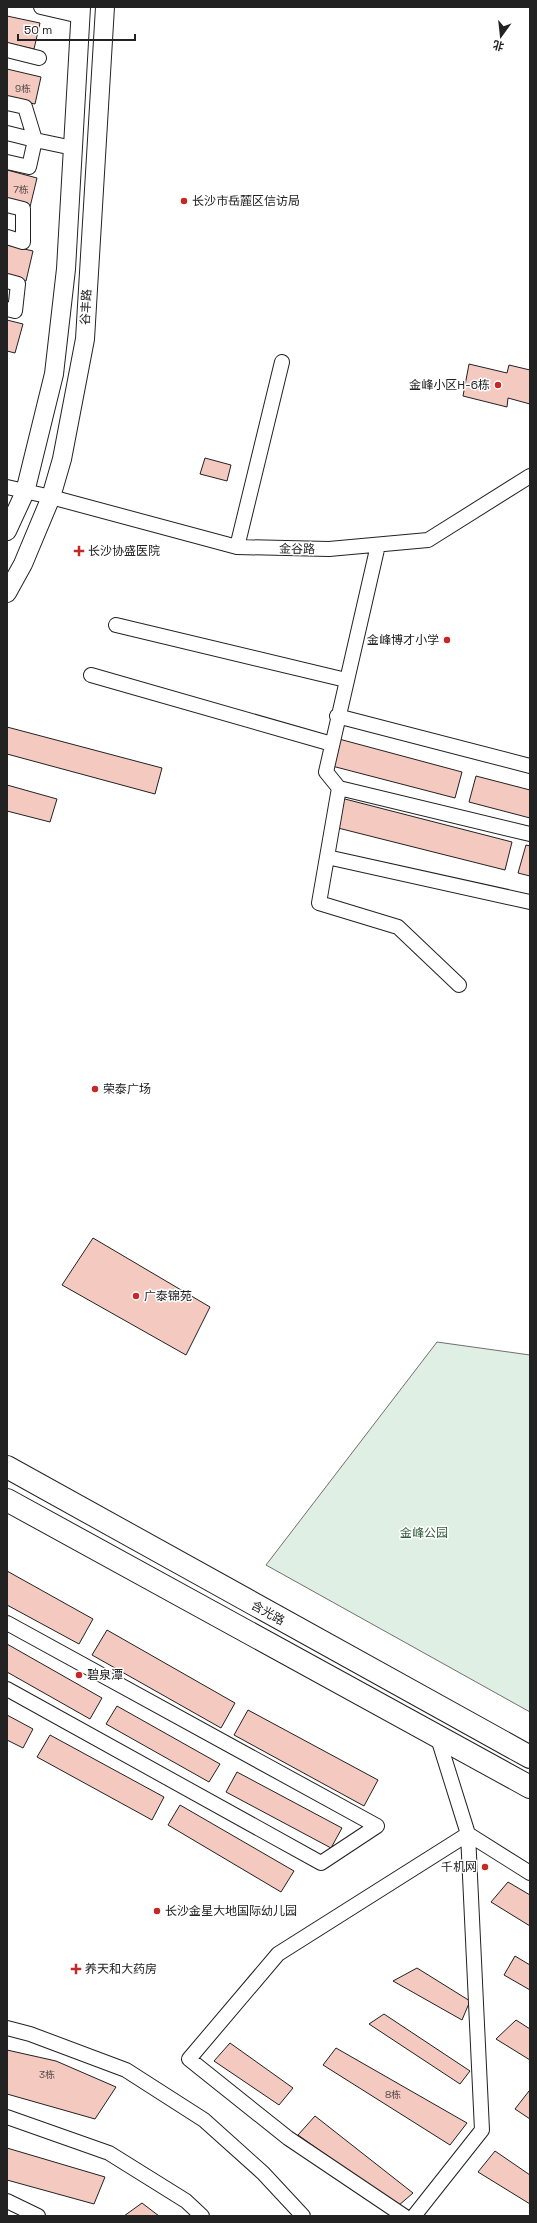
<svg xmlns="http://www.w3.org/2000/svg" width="537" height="2223" viewBox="0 0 537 2223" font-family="'Space Grotesk','Noto Sans SC',sans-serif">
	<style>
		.green { fill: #e0efe3; stroke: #6f6f6f }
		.building { fill: #f3c9c0; stroke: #222 }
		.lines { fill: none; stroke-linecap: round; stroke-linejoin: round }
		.minor-casing { stroke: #222; stroke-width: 16 }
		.tertiary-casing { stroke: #222; stroke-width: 20 }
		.primary-casing { stroke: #222; stroke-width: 24 }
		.minor { stroke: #fff; stroke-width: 14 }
		.tertiary { stroke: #fff; stroke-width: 18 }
		.primary { stroke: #fff; stroke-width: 22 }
		.poi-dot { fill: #c62828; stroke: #fff; stroke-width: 1.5 }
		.labels { text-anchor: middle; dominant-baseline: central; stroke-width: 3; stroke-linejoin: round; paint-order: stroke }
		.number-label { font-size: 10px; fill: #564c4a }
		.poi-label { font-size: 12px; fill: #222; stroke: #fff; text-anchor: start }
		.street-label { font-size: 12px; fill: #222; stroke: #fff }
		.park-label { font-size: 12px; fill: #2f5e38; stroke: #fff }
	</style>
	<rect width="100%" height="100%" fill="#fff"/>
	<!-- green -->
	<path class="green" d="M437,1342L530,1355V1712L266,1565Z"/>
	<!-- building -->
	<path class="building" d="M7,16L40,23L34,49L7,43Z
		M7,69L41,77L35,104L7,98Z
		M7,170L37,178L30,207L7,201Z
		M7,245L33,251L26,281L7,276Z
		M7,320L23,324L15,353L7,351Z
		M469,364L507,373L509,365L530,370V404L508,398L507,407L463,396Z
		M205,458L231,465L227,481L200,474Z
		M7,727L162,768L155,794L7,754Z
		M339,739L462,772L455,798L332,766Z
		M476,776L530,790V818L469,802Z
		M7,785L57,799L50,822L7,811Z
		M341,798L512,842L505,870L334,827Z
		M526,845L530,846V876L518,873Z
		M93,1238L210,1307L186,1355L62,1285Z
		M7,1571L93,1619L79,1644L7,1605Z
		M107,1630L235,1703L221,1728L92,1655Z
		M7,1644L102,1698L90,1719L7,1672Z
		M117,1706L220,1764L209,1782L106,1724Z
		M248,1710L378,1780L364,1806L234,1735Z
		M7,1715L33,1729L23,1748L7,1740Z
		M50,1735L164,1797L152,1820L37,1757Z
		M237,1772L342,1828L331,1848L226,1792Z
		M180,1805L294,1871L281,1892L168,1825Z
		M508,1882L530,1895V1926L491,1902Z
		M515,1956L530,1965V1990L504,1975Z
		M417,1968L470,2001L462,2020L393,1981Z
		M384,2014L470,2071L460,2084L369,2024Z
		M516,2020L530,2029V2060L496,2039Z
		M230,2043L293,2088L279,2105L214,2061Z
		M336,2048L467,2123L450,2145L323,2065Z
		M7,2050L56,2061L116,2087L95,2119L7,2094Z
		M529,2091H530V2119L515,2109Z
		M315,2116L413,2193L398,2206L298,2135Z
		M7,2148L105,2177L94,2204L7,2180Z
		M495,2151L530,2175V2204L478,2172Z
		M142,2203L159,2216H124Z"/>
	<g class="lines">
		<!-- minor casing -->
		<g class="minor-casing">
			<path id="minor" d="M41,7L80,16
				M7,50L39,58
				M7,103L25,107L35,140L7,133
				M7,162L29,167L35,140L73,148
				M7,205L23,209V242L7,237
				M7,281L18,284L15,311L7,309
				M7,487L51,497L237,547L329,549L428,540L530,476
				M378,545L326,772L339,788L530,834
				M237,547L282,362
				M116,625L346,680
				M91,675L332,744
				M337,716L530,766
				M339,788L319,903L398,927L459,985
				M327,857L530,902
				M7,1623L377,1826L321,1863L7,1689
				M468,1834L530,1873
				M7,2028L30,2034L126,2070L204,2120L263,2173L303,2216
				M7,2117L109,2153L186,2201L202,2216
				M7,2201L38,2216
				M404,2216L288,2138L189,2059L278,1954L468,1834L437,1735
				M414,2216L482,2130L468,1834"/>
		</g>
		<!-- tertiary casing -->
		<g class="tertiary-casing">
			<path id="tertiary" d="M7,531L25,492L54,374L66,269L81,7
				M7,593L23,564L51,497L62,459L85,339L105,7"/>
		</g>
		<!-- primary casing -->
		<g class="primary-casing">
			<path id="primary" d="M7,1467L530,1757
				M7,1500L530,1787"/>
		</g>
		<!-- minor -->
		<use href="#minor" class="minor"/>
		<!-- tertiary -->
		<use href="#tertiary" class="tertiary"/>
		<!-- primary -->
		<use href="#primary" class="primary"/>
	</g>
	<!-- markers -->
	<g class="poi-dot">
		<circle cx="184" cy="201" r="4"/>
		<circle cx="498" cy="385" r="4"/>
		<path d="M77 545h4v4h4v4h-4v4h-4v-4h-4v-4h4z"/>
		<circle cx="447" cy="640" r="4"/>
		<circle cx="95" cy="1089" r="4"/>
		<circle cx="136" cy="1296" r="4"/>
		<circle cx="79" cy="1675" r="4"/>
		<circle cx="485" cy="1867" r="4"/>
		<circle cx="157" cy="1911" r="4"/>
		<path d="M74 1963h4v4h4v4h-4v4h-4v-4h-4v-4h4z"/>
	</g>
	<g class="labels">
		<!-- number labels -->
		<g class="number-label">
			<text x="23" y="88">9栋</text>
			<text x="21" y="189">7栋</text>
			<text x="47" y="2074">3栋</text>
			<text x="393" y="2094">8栋</text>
		</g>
		<!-- poi labels -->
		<g class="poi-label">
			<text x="192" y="201">长沙市岳麓区信访局</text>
			<text x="490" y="385" text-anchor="end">金峰小区H-6栋</text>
			<text x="88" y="551">长沙协盛医院</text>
			<text x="439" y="640" text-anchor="end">金峰博才小学</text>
			<text x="103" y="1089">荣泰广场</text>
			<text x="144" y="1296">广泰锦苑</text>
			<text x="87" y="1675">碧泉潭</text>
			<text x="477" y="1867" text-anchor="end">千机网</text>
			<text x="165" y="1911">长沙金星大地国际幼儿园</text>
			<text x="85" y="1969">养天和大药房</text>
		</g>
		<!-- street labels -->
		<g class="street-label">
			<text transform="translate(86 307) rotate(-87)">谷丰路</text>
			<text transform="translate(297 549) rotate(1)">金谷路</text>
			<text transform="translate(268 1613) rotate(29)">含光路</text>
		</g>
		<!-- park labels -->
		<g class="park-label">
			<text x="424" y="1533">金峰公园</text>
		</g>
	</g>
	<!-- border -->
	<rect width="537" height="2223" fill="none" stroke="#222222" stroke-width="16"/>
	<!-- north arrow -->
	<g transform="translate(501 36) rotate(195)" stroke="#ffffff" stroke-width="3" paint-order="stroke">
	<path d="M0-3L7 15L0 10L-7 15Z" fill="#222222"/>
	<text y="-6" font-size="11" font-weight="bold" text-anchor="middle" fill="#222222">北</text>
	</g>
	<!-- scale -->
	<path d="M18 34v6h117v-6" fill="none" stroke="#222222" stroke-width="2"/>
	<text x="24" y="34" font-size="12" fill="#222222" stroke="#ffffff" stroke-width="3" paint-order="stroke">50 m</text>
</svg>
